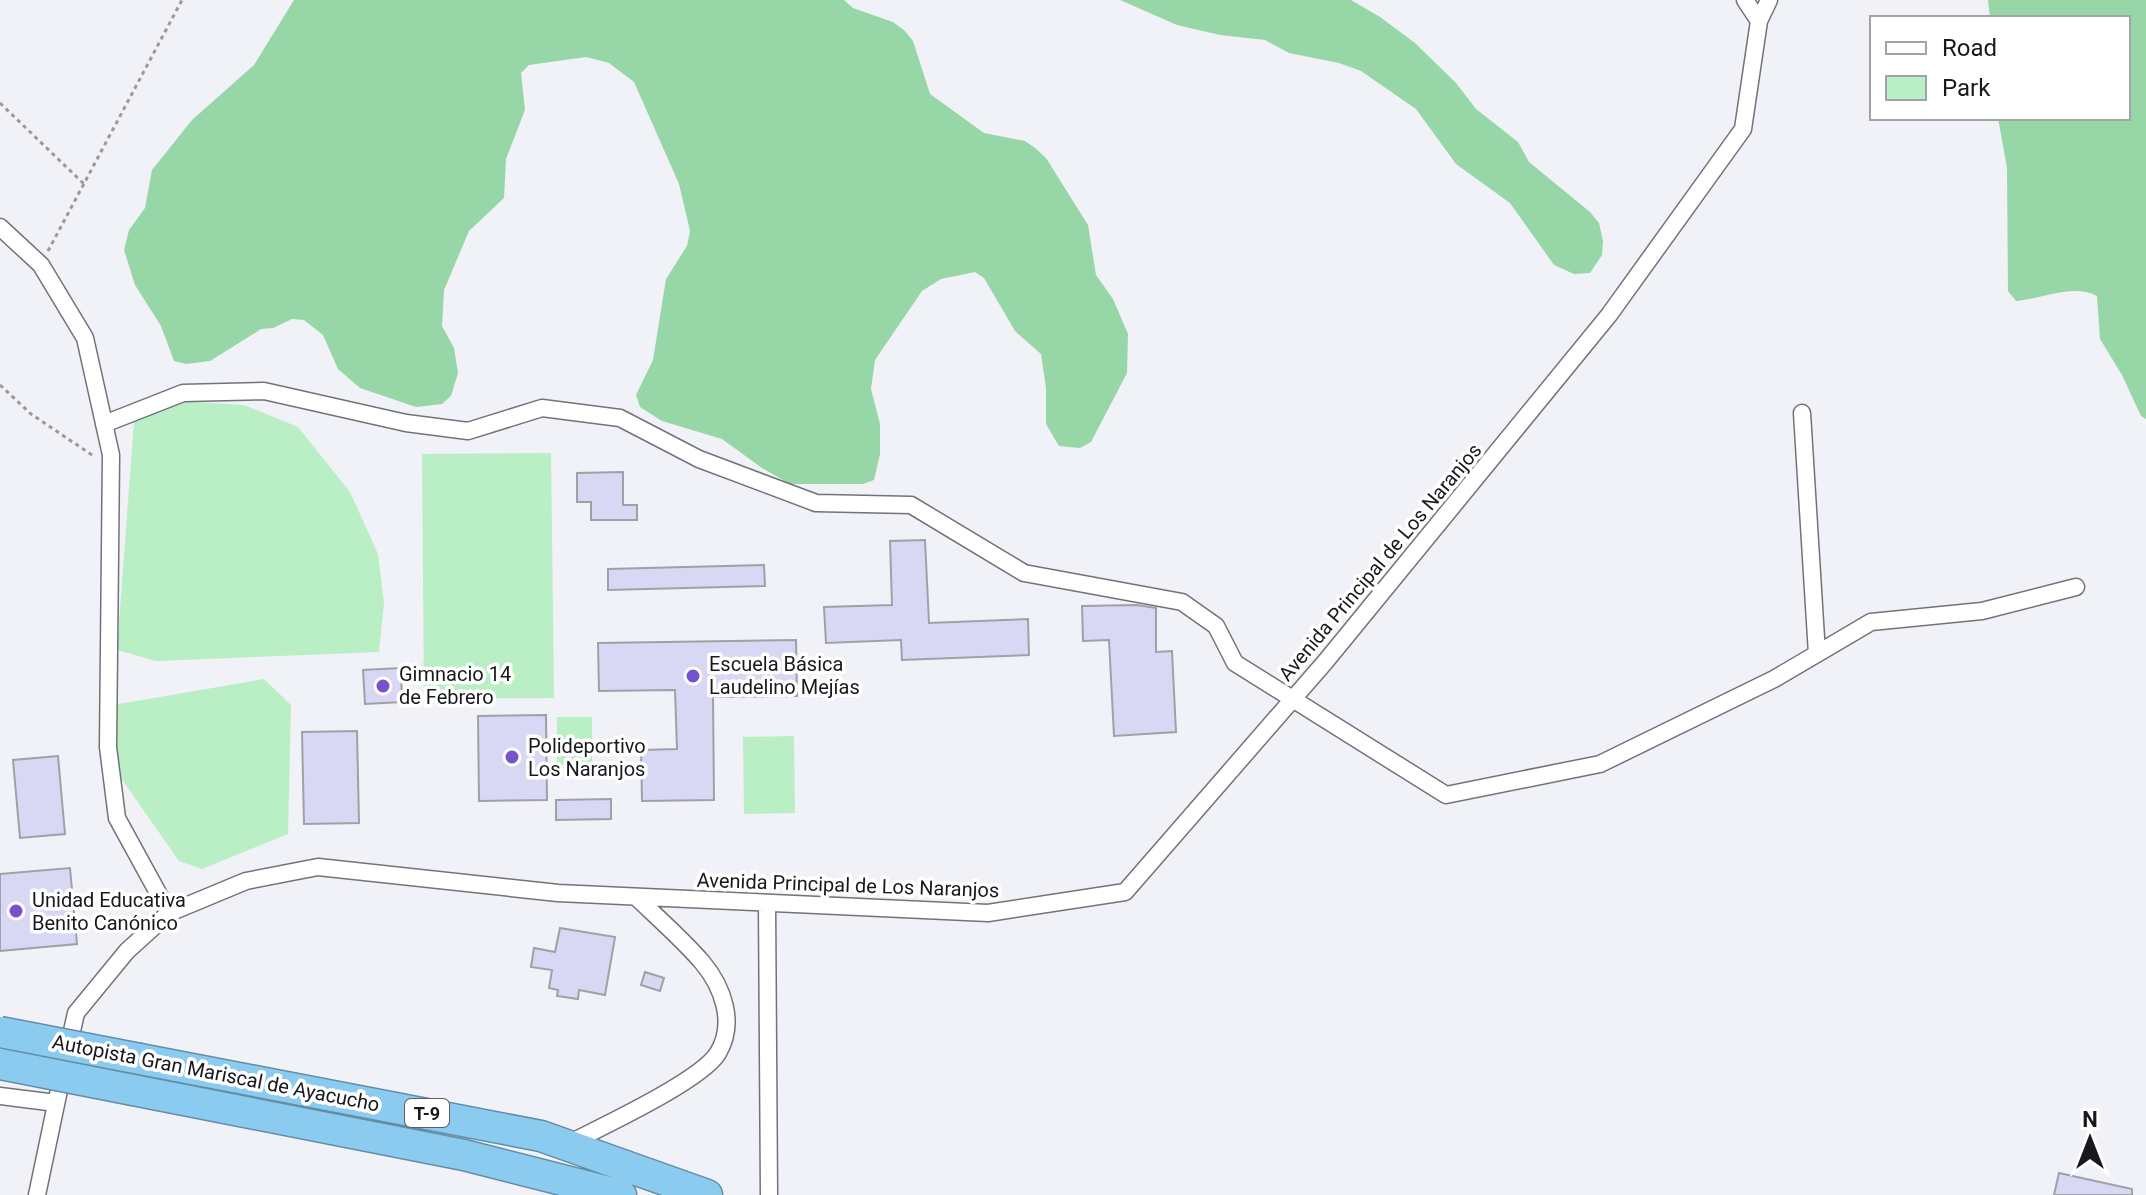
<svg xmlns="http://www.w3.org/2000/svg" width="2146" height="1195" viewBox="0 0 2146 1195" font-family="Roboto,sans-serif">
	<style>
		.green { fill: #baeec5 }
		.forest { fill: #97d6a6 }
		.building { fill: #d8d8f4; stroke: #a0a0a7; stroke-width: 2 }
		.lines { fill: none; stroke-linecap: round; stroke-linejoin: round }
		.street-casing { stroke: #727379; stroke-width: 19 }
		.highway-casing { stroke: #638da5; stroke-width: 33 }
		.path { stroke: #99999e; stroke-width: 3; stroke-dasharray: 4 4; stroke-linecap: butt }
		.street { stroke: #fff; stroke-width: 16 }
		.highway { stroke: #8bcbf0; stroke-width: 30 }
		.highway-bridge-casing { stroke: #638da5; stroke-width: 33; stroke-linecap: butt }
		.highway-bridge { stroke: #8bcbf0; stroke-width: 30 }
		.poi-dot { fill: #7453cc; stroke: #fff; stroke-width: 3 }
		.labels { text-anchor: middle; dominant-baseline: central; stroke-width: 7; stroke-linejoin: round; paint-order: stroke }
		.shield { fill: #fff; stroke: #5d5e5f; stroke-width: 2 }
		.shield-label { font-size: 18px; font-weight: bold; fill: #18191b }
		.street-label { font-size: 20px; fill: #18191b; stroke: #fff }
		.poi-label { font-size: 20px; fill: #18191b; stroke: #fff; text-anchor: start }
	</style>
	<rect width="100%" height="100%" fill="#f1f1f8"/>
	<!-- green -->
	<path class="green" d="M176,401L244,405L298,427L350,492L378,554L384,603L379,652L156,661L117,650L134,421Z
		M551,453L554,698L424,699L422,454Z
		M264,679L291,705L288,834L202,869L179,861L114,768L113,705Z
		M557,717H592V770H557Z
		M794,736L795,813L744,814L743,737Z"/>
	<!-- forest -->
	<path class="forest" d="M294,0H844L853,8L893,22L905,31L913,41L930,94L984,133L1025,141L1035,148L1046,158L1088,225L1096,275L1113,299L1128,334L1127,373L1091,442L1080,448L1059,446L1046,424V388L1041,354L1015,331L984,278L975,272L941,279L922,291L875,360L871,389L880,424V454L874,480L863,484H790L762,468L722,439L662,421L640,407L636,395L653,360L666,279L687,246L690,231L679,184L634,82L609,63L586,57L529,65L521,73L525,110L506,159L504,198L469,231L444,290L442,326L454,348L458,373L451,396L442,404L416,407L360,388L338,369L323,335L304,320L292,319L273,328L261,329L210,361L186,364L174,361L161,326L135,285L124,250L129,230L145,208L152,170L192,120L254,65Z
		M1120,0H1351L1380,17L1415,43L1456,83L1476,109L1518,142L1529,162L1590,212L1599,223L1603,241L1602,255L1590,273L1574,274L1554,265L1510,203L1456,164L1416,109L1361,71L1339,63L1289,53L1265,40L1220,35L1177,25Z
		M1988,0H2146V419L2141,416L2122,375L2100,339L2097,296C2075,283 2041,299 2016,301L2008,291L2007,168L1998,118H2128V18H1990Z"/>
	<!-- building -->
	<path class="building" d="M623,472V505H637V520H591V502H577V473Z
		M925,540L929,623L1028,619L1029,655L902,660L901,640L826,643L824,607L892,605L890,541Z
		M764,565L765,586L608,590V569Z
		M1137,605L1156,608V652L1172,651L1176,732L1114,736L1109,640L1083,641L1082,606Z
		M796,640L797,696L713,697L714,800L642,801L641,750L677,749L675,690L599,691L598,643Z
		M401,668L402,702L365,704L363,670Z
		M546,715L547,800L479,801L478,716Z
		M357,731L359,823L304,824L302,732Z
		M58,756L65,834L20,838L13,760Z
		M611,799V819L556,820V800Z
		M70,868L77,944L0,951V874Z
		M560,928L615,937L605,995L579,990L578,999L557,996L558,990L549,988L552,970L531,967L534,948L555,952Z
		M645,972L664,978L660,991L641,985Z
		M2059,1173L2132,1189V1195H2054Z"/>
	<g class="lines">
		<!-- street casing -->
		<g class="street-casing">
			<path id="street" d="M1759,21L1769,0
				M0,227L41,265L85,338L111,455L108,747L117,818L169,913
				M1802,413L1817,654
				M104,424L183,393L264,391L406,423L468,431L542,408L620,418L699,459L816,503L911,505L1024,573L1182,602L1216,626L1235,663L1446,795L1600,764L1774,679L1871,622L1982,611L2076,587
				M767,903L769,1195
				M68,1049L76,1013L127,951L169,913L246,881L318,867L558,893L988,913L1125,892L1326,661L1609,315L1743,129L1759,21L1745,0
				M0,1096L56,1103
				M566,1145C599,1128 701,1081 718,1053C736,1023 723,987 702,962C682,939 658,918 636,897
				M37,1195L63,1071"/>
		</g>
		<!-- highway casing -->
		<g class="highway-casing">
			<path id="highway" d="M140,1059L541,1136L707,1195
				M133,1090L464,1155L621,1195"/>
		</g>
		<!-- path -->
		<path class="path" d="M0,103L84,184
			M48,251L182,0
			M0,385L31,414L95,457"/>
		<!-- street -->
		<use href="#street" class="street"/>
		<!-- highway -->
		<use href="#highway" class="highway"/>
		<!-- highway-bridge casing -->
		<g class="highway-bridge-casing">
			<path id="highway-bridge" d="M0,1032L140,1059
				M0,1064L133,1090"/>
		</g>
		<!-- highway-bridge -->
		<use href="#highway-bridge" class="highway-bridge"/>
	</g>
	<!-- markers -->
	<g class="poi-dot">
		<circle cx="693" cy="676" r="8"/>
		<circle cx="383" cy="686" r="8"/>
		<circle cx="512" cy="757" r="8"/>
		<circle cx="16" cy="911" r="8"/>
	</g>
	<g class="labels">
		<!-- shield labels -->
		<rect class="shield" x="405" y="1099" width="44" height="28" rx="6"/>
		<g class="shield-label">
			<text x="427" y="1113">T-9</text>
		</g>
		<!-- street labels -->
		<g class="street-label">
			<text transform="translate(1380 562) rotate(-50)">Avenida Principal de Los Naranjos</text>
			<text transform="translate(848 885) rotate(2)">Avenida Principal de Los Naranjos</text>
			<text transform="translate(216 1073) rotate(11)">Autopista Gran Mariscal de Ayacucho</text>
		</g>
		<!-- poi labels -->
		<g class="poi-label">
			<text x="709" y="664">Escuela Básica<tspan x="709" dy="23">Laudelino Mejías</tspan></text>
			<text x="399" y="674">Gimnacio 14<tspan x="399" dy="23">de Febrero</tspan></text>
			<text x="528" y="746">Polideportivo<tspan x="528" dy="23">Los Naranjos</tspan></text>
			<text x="32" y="900">Unidad Educativa<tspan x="32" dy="23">Benito Canónico</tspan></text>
		</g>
	</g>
	<!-- legend -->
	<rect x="1870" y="16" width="260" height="104" fill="#ffffff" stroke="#a3a3a4" stroke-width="2"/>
	<rect x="1886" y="42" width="40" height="12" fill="#ffffff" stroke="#a3a3a4" stroke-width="2"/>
	<text x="1942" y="56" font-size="24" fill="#18191b">Road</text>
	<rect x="1886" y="76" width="40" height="24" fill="#baeec5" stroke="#a3a3a4" stroke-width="2"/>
	<text x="1942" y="96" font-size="24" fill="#18191b">Park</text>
	<!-- north arrow -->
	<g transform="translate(2090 1139)" stroke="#ffffff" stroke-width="6" paint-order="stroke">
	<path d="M0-6L14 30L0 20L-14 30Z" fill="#18191b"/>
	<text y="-12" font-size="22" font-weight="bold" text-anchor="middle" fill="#18191b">N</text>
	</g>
</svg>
